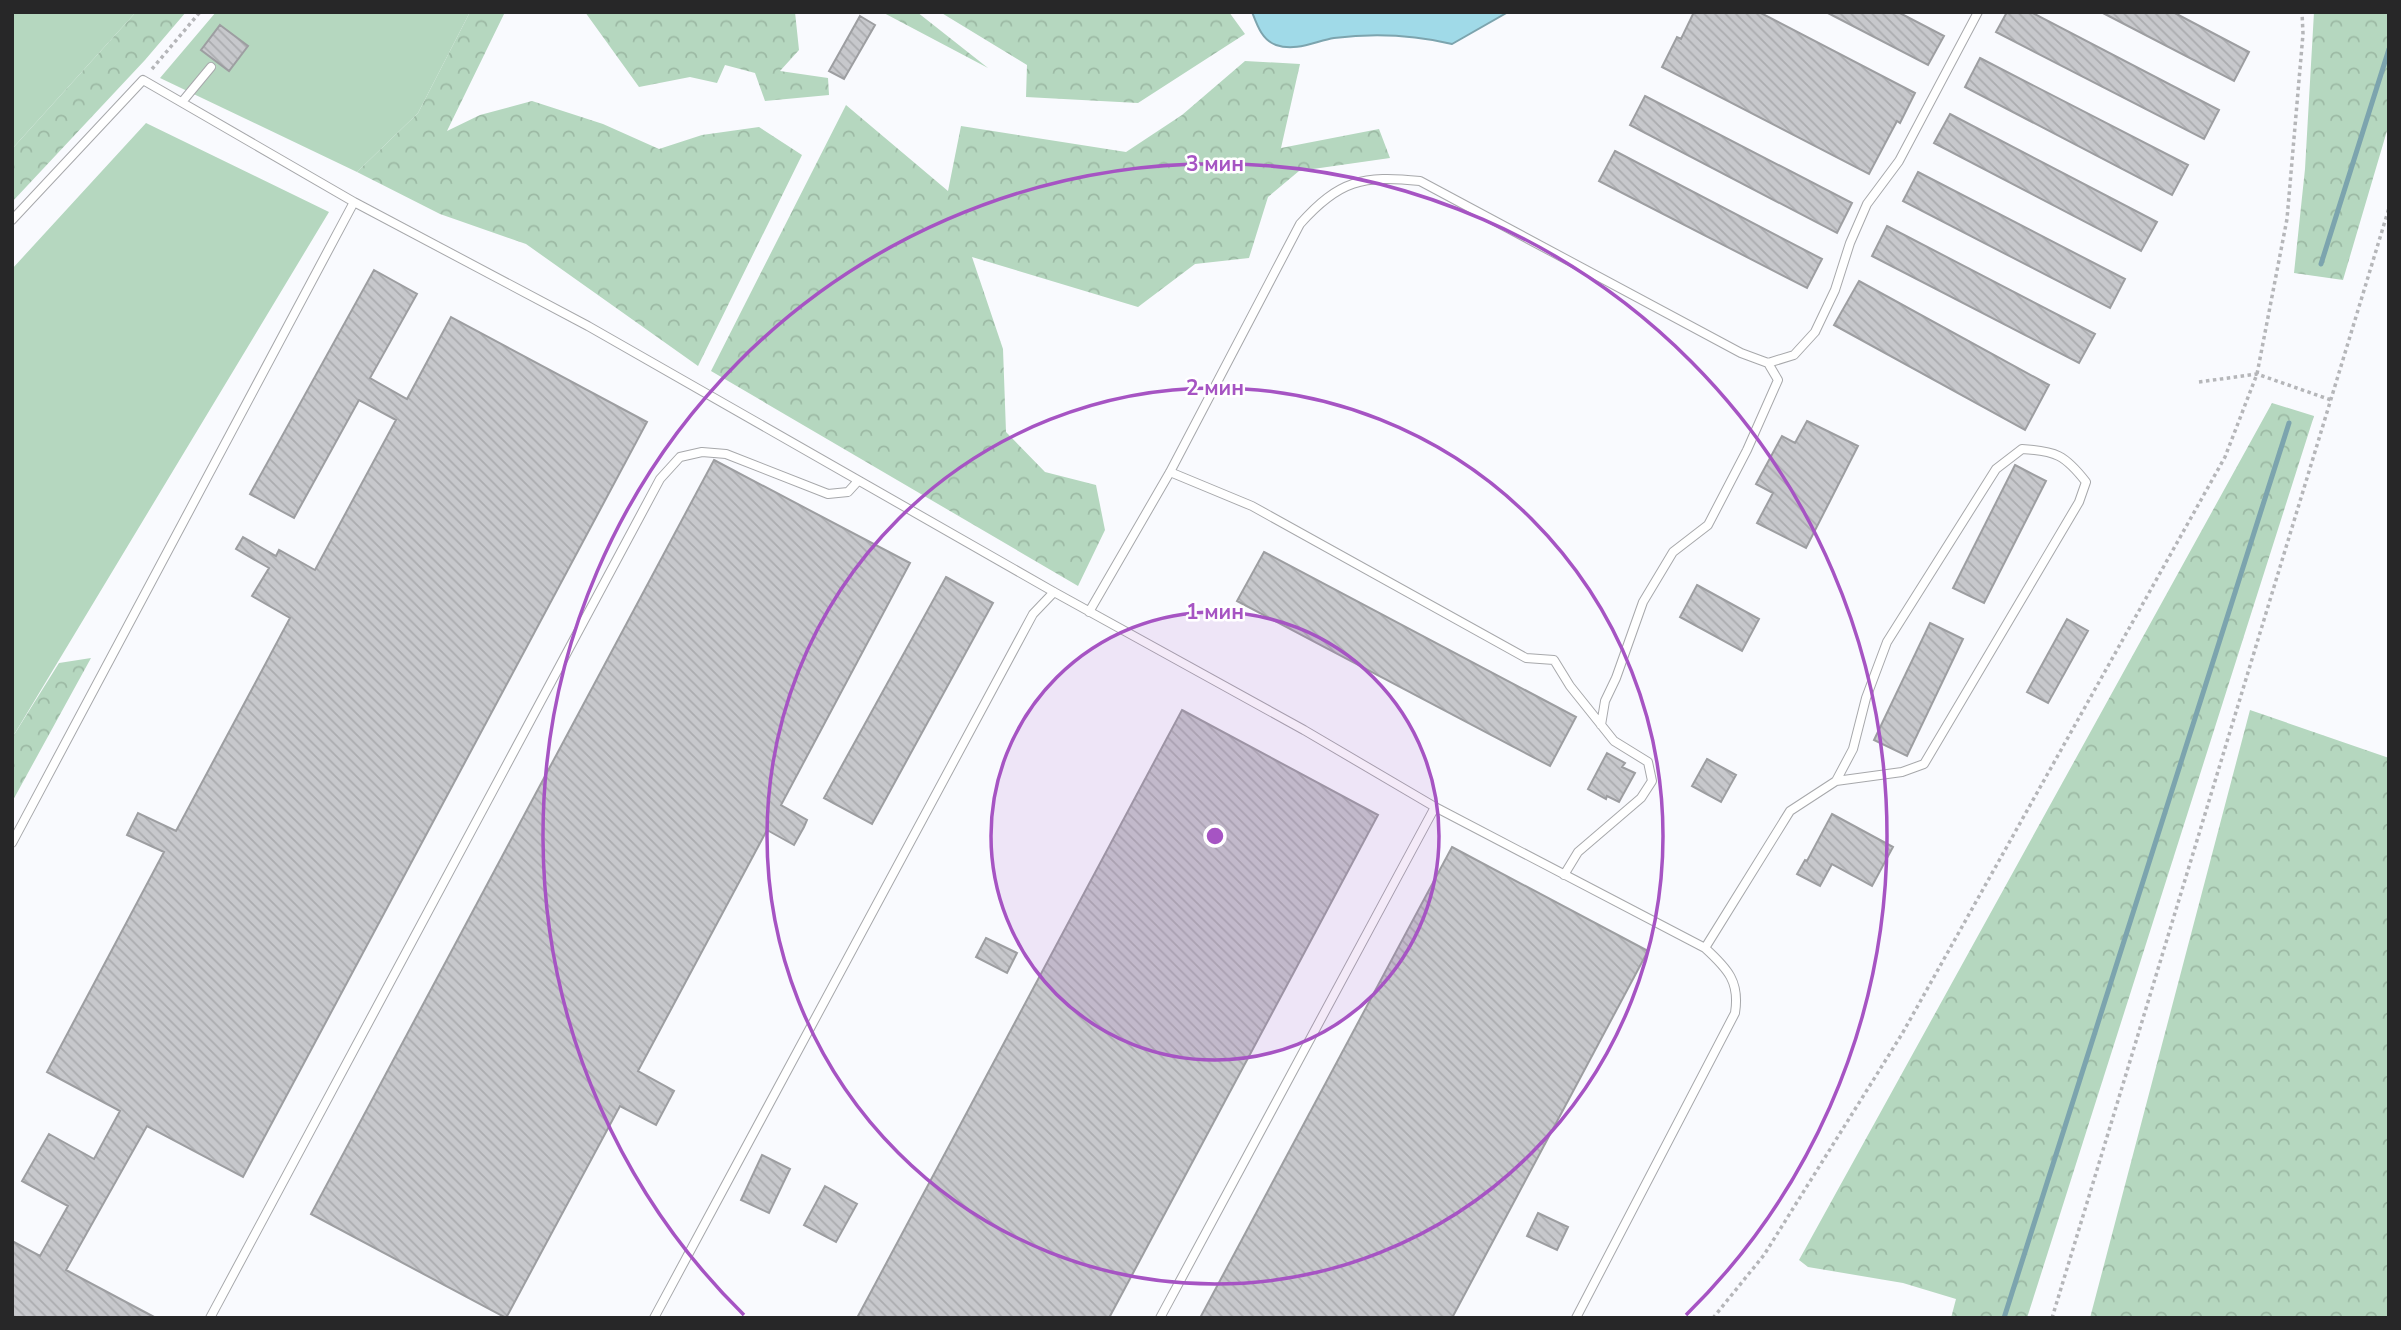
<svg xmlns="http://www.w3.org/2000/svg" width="2401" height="1330" viewBox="0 0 2401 1330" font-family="'Nunito Sans',sans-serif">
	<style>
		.grass { fill: #b5d7bf }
		.forest { fill: url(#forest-crowns) }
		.water { fill: #a0dae8; stroke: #7ca4ae; stroke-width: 2 }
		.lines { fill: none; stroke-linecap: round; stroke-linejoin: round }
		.stream { stroke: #7ca4ae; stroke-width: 5 }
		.building { fill: url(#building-back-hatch); stroke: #9d9ea1; stroke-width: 2 }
		.lane-casing { stroke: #a7a8ab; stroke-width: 10 }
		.path { stroke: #b5b6b9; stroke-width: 3.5; stroke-dasharray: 3.5 3.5; stroke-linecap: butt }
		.lane { stroke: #fff; stroke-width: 8 }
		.ring { fill: none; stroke: #a654c3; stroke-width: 3.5 }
		.centre { fill: #a654c3; stroke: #fff; stroke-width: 3.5 }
		.ring-label { font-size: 21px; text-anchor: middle; font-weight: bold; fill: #a654c3; stroke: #fff; stroke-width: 5; stroke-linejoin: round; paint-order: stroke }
	</style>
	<defs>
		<pattern id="forest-crowns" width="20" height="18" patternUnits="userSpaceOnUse" patternTransform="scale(1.75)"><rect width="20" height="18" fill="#b5d7bf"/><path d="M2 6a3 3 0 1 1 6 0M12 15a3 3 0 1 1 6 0" fill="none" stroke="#9cb9a4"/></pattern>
		<pattern id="building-back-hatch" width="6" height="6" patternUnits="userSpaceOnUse" patternTransform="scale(1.75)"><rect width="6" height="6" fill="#c7c8cc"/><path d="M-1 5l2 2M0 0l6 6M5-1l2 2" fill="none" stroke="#abacaf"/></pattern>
	</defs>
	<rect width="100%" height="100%" fill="#f9fafe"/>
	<!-- grass -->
	<path class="grass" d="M12,12H136L12,149Z
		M216,12H470L418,113L357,172L160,78Z
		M146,123L329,212L12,738V269Z"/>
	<!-- forest -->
	<path class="forest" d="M136,12H186L145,60L12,202V149Z
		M470,12H505L447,131L480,115L532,101L603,124L659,149L702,135L759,127L802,155L698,366L526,244L440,214L357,172L418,113Z
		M585,12H795L799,50L780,71L828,78L829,95L765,101L755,73L725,65L717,83L690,77L639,87Z
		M882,12H917L988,68Z
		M940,12H1229L1245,34L1138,103L1026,97L1027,65Z
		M2314,12H2389V124L2343,280L2294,273L2305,169Z
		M1245,61L1300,64L1281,148L1379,129L1390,158L1299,171L1268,197L1249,258L1195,264L1138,307L972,257L1003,349L1006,432L1045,472L1096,485L1105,530L1078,586L711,371L846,105L948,191L961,126L1126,152L1182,115Z
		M2272,403L2314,416L2027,1318H1951L1956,1299L1903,1283L1808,1267L1799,1260Z
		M91,658L12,802V738L59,663Z
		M2250,710L2389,758V1318H2090Z"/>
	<!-- water -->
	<path class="water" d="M1252,12H1508L1452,44C1414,35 1374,33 1334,38C1316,41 1296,52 1276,45C1262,40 1257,25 1252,12Z"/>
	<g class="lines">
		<!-- stream -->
		<path class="stream" d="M2321,264L2389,49
			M2004,1318L2289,423"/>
	</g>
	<!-- building -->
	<path class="building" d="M1694,12H1759L1915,93L1900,123L1897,121L1869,174L1662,67L1677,37L1681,39Z
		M1826,12H1898L1944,36L1928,65Z
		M2007,12H2031L2219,110L2204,139L1996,32Z
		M2101,12H2173L2249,52L2234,81Z
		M860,16L875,25L844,79L829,71Z
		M220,25L248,46L229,71L201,50Z
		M1980,58L2188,165L2172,195L1965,87Z
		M1645,96L1852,203L1837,233L1630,125Z
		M1950,114L2157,222L2141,251L1934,143Z
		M1615,151L1822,259L1807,288L1599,181Z
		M1918,172L2125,279L2110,308L1903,201Z
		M1887,226L2095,334L2079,363L1872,256Z
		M374,270L417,294L370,378L407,399L451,317L647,422L243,1177L147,1126L66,1270L156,1318H12V1241L40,1256L68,1206L22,1181L49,1134L94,1159L120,1111L47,1072L164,852L127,835L138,813L176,831L290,618L252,596L269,568L236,549L243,537L276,556L279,550L315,570L396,420L359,400L294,518L250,494Z
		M1859,281L2049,385L2025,430L1834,325Z
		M1807,421L1858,446L1806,548L1757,523L1773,493L1756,484L1782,436L1795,443Z
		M714,460L910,563L781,805L807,820L804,827L794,845L767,830L638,1071L674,1091L656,1125L620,1106L506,1318L311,1214Z
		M2015,465L2046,481L1984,603L1953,588Z
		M1264,552L1576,717L1550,766L1237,601Z
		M946,577L993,603L872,824L824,798Z
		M1697,585L1759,619L1742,651L1680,617Z
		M2067,619L2088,631L2048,703L2027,692Z
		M1930,623L1963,639L1907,756L1874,740Z
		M1182,710L1378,815L1109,1318H857Z
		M1607,753L1625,763L1622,767L1635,773L1619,802L1607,796L1606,799L1588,789Z
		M1707,759L1736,775L1721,802L1692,786Z
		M1832,814L1893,847L1872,886L1832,864L1820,886L1797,874L1805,860L1807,861Z
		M1452,847L1648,951L1452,1318H1200Z
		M986,938L1017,953L1007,973L976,957Z
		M762,1155L790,1169L769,1213L741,1200Z
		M825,1186L857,1204L836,1242L804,1225Z
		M1538,1213L1568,1227L1557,1250L1527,1236Z"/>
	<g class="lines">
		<!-- lane casing -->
		<g class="lane-casing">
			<path id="lane" d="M182,102L211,67
				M12,220L143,80L354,202L588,326L1054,592L1304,730L1435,807L1705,948C1728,969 1740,982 1735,1013L1576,1318
				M1170,472L1252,506L1526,658L1554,660L1570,686L1614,741L1648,762L1652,781L1641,798L1578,852L1564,875
				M1089,612L1170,472L1300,224C1339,180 1363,175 1420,181L1741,353L1768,363L1794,355L1815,332L1835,290L1850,243L1867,204L1899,161L1978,12
				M1601,725L1605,701L1616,678L1643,602L1673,552L1708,525L1747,450L1778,380L1768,363
				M12,843L354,202
				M1705,948L1790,811L1836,781L1853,749L1866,698L1887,642L1996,469L2022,449C2056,451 2065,455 2086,482L2079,502L1924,764L1902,772L1836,781
				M210,1318L660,479L680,457L702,452L726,454L828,494L848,492L858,481
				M654,1318L1033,614L1054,592
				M1160,1318L1435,807"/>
		</g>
		<!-- path -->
		<path class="path" d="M152,69L200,12
			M2199,382L2257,374L2331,400
			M1713,1318L1764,1255L1902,1034L2225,457L2257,374L2287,219L2303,34L2302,12
			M2052,1318L2389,208"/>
		<!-- lane -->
		<use href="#lane" class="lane"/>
	</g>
	<!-- distance rings -->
	<circle cx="1215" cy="836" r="224" fill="#a654c3" fill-opacity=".12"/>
	<g class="ring">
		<circle cx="1215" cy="836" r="224"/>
		<circle cx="1215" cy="836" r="448"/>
		<path d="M744 1315A672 672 0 1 1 1686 1315"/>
	</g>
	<circle cx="1215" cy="836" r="10" class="centre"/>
	<g class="ring-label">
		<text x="1215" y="171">3 мин</text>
		<text x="1215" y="395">2 мин</text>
		<text x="1215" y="619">1 мин</text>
	</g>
	<!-- border -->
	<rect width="2401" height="1330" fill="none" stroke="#272728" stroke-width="28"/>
</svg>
